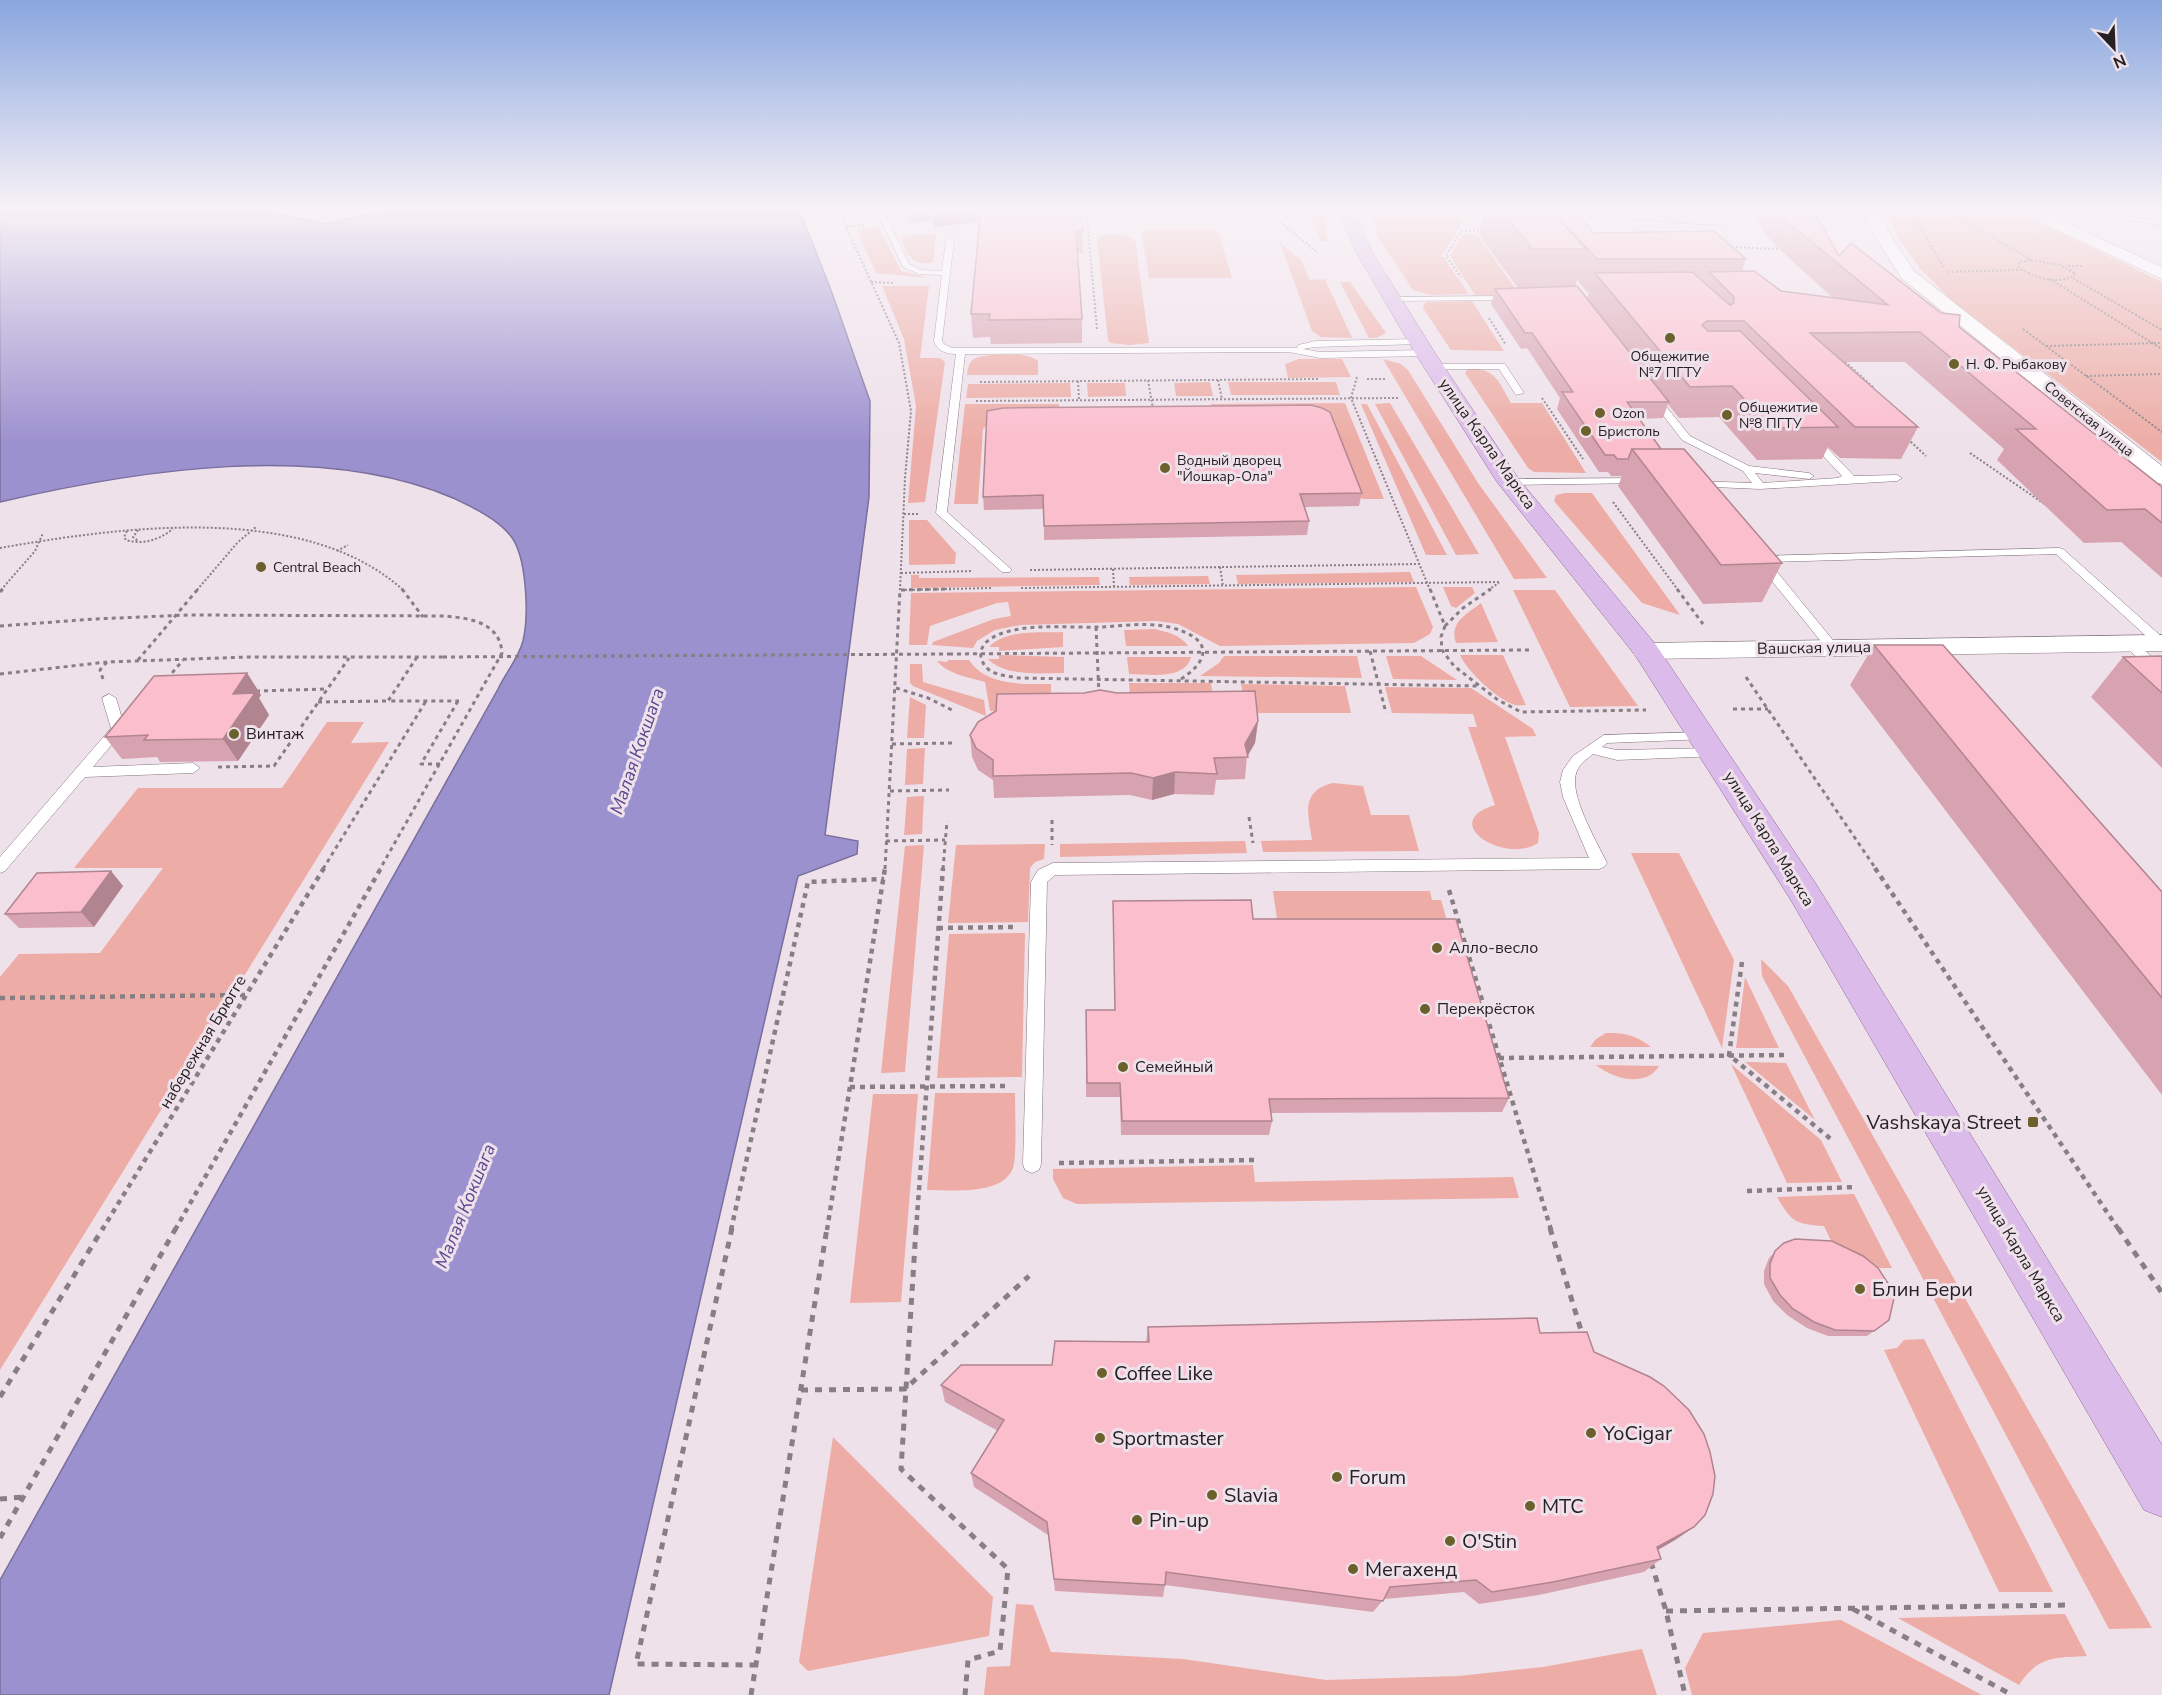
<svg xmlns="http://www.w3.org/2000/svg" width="2162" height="1695" viewBox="0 0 2162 1695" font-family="'Nunito Sans',sans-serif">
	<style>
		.green { fill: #edaca5 }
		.water { fill: #9c91cf; stroke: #796f9c; stroke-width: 1.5 }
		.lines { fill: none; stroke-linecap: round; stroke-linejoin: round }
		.service-casing { stroke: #80747c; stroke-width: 1 }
		.tertiary-casing { stroke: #80747c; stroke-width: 1 }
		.primary-casing { stroke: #8c689a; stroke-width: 1 }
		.path-far3 { stroke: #887f85; stroke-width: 2; stroke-dasharray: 2 2; stroke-linecap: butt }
		.path-far2 { stroke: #887f85; stroke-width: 3; stroke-dasharray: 4 4; stroke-linecap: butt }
		.path-far1 { stroke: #887f85; stroke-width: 4.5; stroke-dasharray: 5 5; stroke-linecap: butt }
		.path { stroke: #887f85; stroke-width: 5; stroke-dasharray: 7 7; stroke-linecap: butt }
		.service { fill: #fff; fill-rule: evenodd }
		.tertiary { fill: #fff; fill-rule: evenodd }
		.primary { fill: #dbbbe9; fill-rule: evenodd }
		.path-bridge { stroke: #887f85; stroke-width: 3; stroke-dasharray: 4 4; stroke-linecap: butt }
		.wall { fill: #d8a3b0; fill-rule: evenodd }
		.shaded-wall { fill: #b08590 }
		.building { fill: #fbbecd; stroke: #b08590; stroke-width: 1.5 }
		.poi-dot { fill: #6c602d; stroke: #efe1ea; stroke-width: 2 }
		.labels { text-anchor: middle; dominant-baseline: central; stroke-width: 6; stroke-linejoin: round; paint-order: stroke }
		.far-poi-label { font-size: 14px; fill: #262124; stroke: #efe1ea; text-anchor: start }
		.far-street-label { font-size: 14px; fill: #262124; stroke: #efe1ea }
		.street-label { font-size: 16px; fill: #262124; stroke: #efe1ea }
		.poi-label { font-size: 16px; fill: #262124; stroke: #efe1ea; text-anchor: start }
		.water-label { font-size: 18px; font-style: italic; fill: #584692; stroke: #efe1ea }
		.near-poi-label { font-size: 20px; fill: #262124; stroke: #efe1ea; text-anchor: start }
	</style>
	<rect width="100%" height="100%" fill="#efe1ea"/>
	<!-- green -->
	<path class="green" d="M1311,207H1326L1325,225L1328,241H1321L1314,225Z
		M1370,207H1419L1426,217L1459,216L1463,221L1442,255L1469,294L1431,295L1413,290L1378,237Z
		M1888,207H2008L2162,282V462L1952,301L1920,268L1899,239L1886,211Z
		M879,227L901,271L929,278L876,273L856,229Z
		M1141,230H1218L1232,278H1149Z
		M913,235H936L933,262C914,267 906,255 901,238Z
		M1105,235H1125L1135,240L1149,343L1130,345L1110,343L1108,340L1097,239Z
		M1462,235H1477L1520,295H1475L1450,256Z
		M1280,243L1301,260L1310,280L1325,279L1352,338L1321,337L1312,331Z
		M1340,282H1350L1386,333L1376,338H1369Z
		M882,286H929L920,358H940L945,362L925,502L908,503L916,406L904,339Z
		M1472,301L1504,351L1451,350L1423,308L1424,304L1428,302Z
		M992,355C1007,355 1026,352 1038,361V375H967C969,357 976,357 992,355Z
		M1299,359H1342L1351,377L1288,378L1285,364Z
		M1383,359L1401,364L1408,370L1478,483L1547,578L1514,579Z
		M1468,368C1497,369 1498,381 1511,403H1542L1586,473L1534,472L1528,468L1465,373Z
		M1210,382L1213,396H1176L1174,383Z
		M1228,382H1336L1340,395H1231Z
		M1070,383L1071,397L966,398L968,384Z
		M1087,383H1125L1126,396L1088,397Z
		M1345,403L1384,499H1362L1336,430L1214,416L1211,404Z
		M1390,403L1479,554L1456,555L1375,404Z
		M965,404H1059L1060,424L987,425L983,429L978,504H954Z
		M1361,404H1367L1447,555H1426Z
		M1565,493H1592L1680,615L1642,603L1554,501L1556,495Z
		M909,520H927L956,553L955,564L909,565Z
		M1410,572L1414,582L1238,584L1236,575Z
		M911,575H919V578L1099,577L1100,585L911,588Z
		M1208,576L1210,584L1130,585L1129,577Z
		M1416,587L1433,627L1430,634L1414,643L1220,646L1178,624L1157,621L1021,625L995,630L977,641L973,648L932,645L933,642L994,619L1011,616L1008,602L997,603L930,626L927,645H909L911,593Z
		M1443,587H1472L1475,593L1456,608L1451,606Z
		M1513,590H1555L1638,706L1570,707Z
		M1481,603L1498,642L1456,643C1449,622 1466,615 1481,603Z
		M1155,629C1167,632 1181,635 1188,646H1126L1124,630Z
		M1063,632V647L999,651V647H989C1007,629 1039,633 1063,632Z
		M999,655L1064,657V673C1041,673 1005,677 988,659H999Z
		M1460,655H1503L1526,705C1521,705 1516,706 1512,704C1495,697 1467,671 1460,655Z
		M1224,656H1357L1362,678L1200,676L1219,663Z
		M1386,656H1421L1457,680L1393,679Z
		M1127,657H1191C1185,681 1147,674 1129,674Z
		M948,660H969C986,686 1023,684 1051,684V711H990L985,682C971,678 947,674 937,661L947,662Z
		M910,664H922L923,682L984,700L986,716L913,686L910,683Z
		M1129,683H1211L1215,709H1131Z
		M1241,684L1345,686L1351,713H1254L1247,711Z
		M1385,687L1471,688L1533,729L1536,736L1505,737L1539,833L1538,843C1504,865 1437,822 1495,805L1468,727H1477L1473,714L1392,713Z
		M910,697L926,705L924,738H907Z
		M327,722H364L351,743L389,742L0,1370V977L19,954L100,953L163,868H74L138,788H282Z
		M925,748L923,784L905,785L907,749Z
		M1333,783L1363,786L1371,815H1409L1419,851L1263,852L1261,841L1312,840C1308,814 1300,791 1333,783Z
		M924,796L922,834L904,835L907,797Z
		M1245,841L1247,853L1060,857V844Z
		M1045,844L1044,859L1035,862L1030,868L1028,922L948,923L956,845Z
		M924,845L905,1072L881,1073L905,846Z
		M1631,853H1679L1734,960L1722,1048Z
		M1273,891H1430L1432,900H1441L1449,928L1279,933Z
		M1025,933L1022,1077L937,1078L949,934Z
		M1761,959L1788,986L2152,1628L2109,1629L1762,976Z
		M1745,977L1779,1048H1736Z
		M1606,1033C1625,1033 1636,1035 1651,1047H1590L1596,1039Z
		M1745,1062L1786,1063L1815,1120Z
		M1731,1064L1821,1140L1842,1182L1787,1183Z
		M1596,1065L1659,1066C1646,1088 1613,1079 1596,1065Z
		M935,1093H1015C1015,1109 1017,1155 1013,1168C1003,1196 950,1190 927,1190Z
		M873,1094H918L901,1302L850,1303Z
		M1253,1165L1255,1182L1513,1177L1519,1198L1077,1204L1063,1198L1053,1179V1169Z
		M1854,1194L1892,1268H1867L1832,1243L1824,1226C1795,1224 1792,1222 1777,1197Z
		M1924,1339L2053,1592H1999L1884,1350L1897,1348L1904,1340Z
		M833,1437L993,1597L989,1636L808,1671L799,1662Z
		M1016,1604L1033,1605L1051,1652L1183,1659L1326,1680L1459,1676L1543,1667L1642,1649L1657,1695H984L987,1667L1010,1666Z
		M2065,1614L2087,1656C2055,1658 2039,1655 2019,1685L1898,1618Z
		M1841,1620L1982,1695H1692L1685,1668L1703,1633Z"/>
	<!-- water -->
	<path class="water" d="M0,207H243L327,224L362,215L402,212L418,207H798L831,290L870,401L869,497L825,835L858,841L857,854L798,876L609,1695H0V1580L498,689C505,674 519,657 523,641C529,615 527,555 510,535C496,518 472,507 453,498C320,441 137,470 0,502Z"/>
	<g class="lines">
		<!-- service casing -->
		<g class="service-casing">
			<path id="service" d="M875,207H882L909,264L921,270L942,271L946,240L950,238L954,240L942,341L944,344L952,348H1297L1298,345L1315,341L1418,339L1421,340V344L1315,347L1303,349L1320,352L1425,350L1429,353L1425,356L1320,358L1289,352L965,354L947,512L1012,570L1010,572H1002L936,513L956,354C946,354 937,351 934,341L942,275L919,274L903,267Z
				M1435,207H1441L1447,218H1441Z
				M2064,207H2079L2162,222V226Z
				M1514,296V300H1511L1394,301L1390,299L1394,297Z
				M1433,364H1505L1524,393L1516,395L1499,369H1430L1428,367Z
				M1650,394H1656L1690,436L1749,466L1809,473L1814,476L1809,479L1755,473L1763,483L1838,478L1842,476L1809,441V437H1817L1854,476L1897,475L1902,478L1897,481L1760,489L1691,486V482L1695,481L1752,483L1743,471L1682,440L1650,398Z
				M1641,478L1645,479V483L1509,485L1504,482L1509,479Z
				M2059,548L2063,549L2162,637V646H2157L2056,554L1769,562L1836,644L1838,647L1832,651L1828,650L1754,559L1760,556Z
				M2130,640L2134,641L2162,666V677L2157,676L2126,647L2124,644L2126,641Z
				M109,694L116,698L125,729L93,767L193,763L200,768L193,773L85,777L5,871L0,873V857L111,728L102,698Z
				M1703,732L1710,736L1708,739L1607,743L1602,747L1617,750L1714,748L1719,750L1721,753L1719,756L1617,760L1593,754C1587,759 1580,763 1577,771C1567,792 1597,842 1607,863L1604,867L1599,869L1055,875L1047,882L1041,1164L1039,1170L1032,1173L1025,1170L1023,1164L1031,882L1038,870L1053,863L1589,858L1563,797L1560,782L1563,770L1573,756L1604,735Z"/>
		</g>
		<!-- tertiary casing -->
		<g class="tertiary-casing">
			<path id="tertiary" d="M1862,207H1878L1890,234L1914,271L2162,466V484L2154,482L1901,278L1874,234Z
				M2012,207H2032L2162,267V279L2014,210Z
				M2162,635V651L1646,659L1636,657L1632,651L1636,645L1646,643Z"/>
		</g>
		<!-- primary casing -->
		<g class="primary-casing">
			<path id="primary" d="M1340,207H1356L1358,220L1372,252L1435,353L1518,478L1656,645L1816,884L2162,1445V1517L2144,1510L1792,902L1635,655L1497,482L1415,353L1356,252L1342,220Z"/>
		</g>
		<!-- path-far3 -->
		<path class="path-far3" d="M837,207L899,343L911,411L905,478L900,590
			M1262,207L1318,253
			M1665,207L1671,222
			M1908,207L1944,268
			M1940,207L2031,260
			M1574,215L1726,226
			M1463,216L1489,215
			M1597,216L1604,207
			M846,227L864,225
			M1461,231L1484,230
			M1460,233L1446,256L1461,277
			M1728,247L1779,249
			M2031,260L2060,265L2076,274C2059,286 2034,278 2018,267L2019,262Z
			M2068,266H2084
			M1948,272L2021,270
			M2073,278L2162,330
			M2050,279L2162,349
			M871,282L893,283
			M1489,318L1506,345
			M1097,329L1087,219L1204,207
			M2023,329L2162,432
			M2046,346L2162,343
			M1842,359L1874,388
			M2086,376L2162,374
			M1357,377L1351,398L1430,590
			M1367,379H1387
			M1148,380L1153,409
			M1218,380L1222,399
			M1078,381L1079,400
			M980,382L1320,379
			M1542,398L1583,459
			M976,401L1398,398
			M1910,438V441L1926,456
			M1970,453L2046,505
			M1613,502L1678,590
			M904,514H919
			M138,530L133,537L138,541
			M127,531L124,537L126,540C143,545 159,540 173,529
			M0,548C119,527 305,501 403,590
			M337,551L348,545
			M1220,567L1223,586
			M1113,569L1114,587
			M1030,570L1419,564
			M901,573L972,571
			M1021,588L1500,582
			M1,590L35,551L43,533
			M197,590L238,542L256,527
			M901,590L992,588
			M1488,590L1499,583"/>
		<!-- path-far2 -->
		<path class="path-far2" d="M402,589L423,617
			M1430,589L1445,626L1441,637L1442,650L1454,666L1498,700L1521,712L1646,710
			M1677,589L1703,624
			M901,590L951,589
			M0,592L3,589
			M0,626L94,619L188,615L444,616C469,618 500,622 502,653L380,869
			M1445,626L1463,608L1491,589
			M1096,627L1099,695
			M1370,651L1386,713
			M949,654L1530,650
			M417,657L388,701H459
			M138,660L198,589
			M0,674L107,662
			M1746,677L1876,869
			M103,679L100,670L107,662L248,657H443
			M167,679L183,660
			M1181,679C1216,656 1207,636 1169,627C1147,622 1122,626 1100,627C1068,628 1030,623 1000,634C990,638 979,645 981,657C985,675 1003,675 1018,678L1477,686
			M896,688L928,698L954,711
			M256,691L327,689
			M318,702L388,701
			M1733,709H1768
			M892,744L952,743
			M440,764H421L458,701
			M218,767L274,766L349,658
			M890,791L949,790
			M1249,817L1253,843
			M1052,820V845
			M886,841L945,840
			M323,869L426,701
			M885,869L900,589
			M943,869L947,821"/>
		<!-- path-far1 -->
		<path class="path-far1" d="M1875,868L2119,1230
			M1449,890L1551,1230
			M938,928L1013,927
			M1742,962L1729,1055L1832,1140
			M0,998L246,995
			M1499,1058L1789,1055
			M850,1087L1006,1086
			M1059,1163L1254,1160
			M1747,1191L1856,1187
			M102,1230L324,868
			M175,1230L381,868
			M731,1230L808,882L884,879
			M827,1230L885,868
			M916,1230L943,868"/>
		<!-- path -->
		<path class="path" d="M732,1228L636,1664L756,1665
			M916,1228L901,1469L1008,1569L1000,1651L968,1660L965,1695
			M1550,1228L1583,1337
			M2118,1228L2162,1293
			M801,1390L905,1389L1029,1276
			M0,1397L103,1228
			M0,1499L23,1497
			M0,1538L176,1228
			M1651,1562L1666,1611L1685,1695
			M1853,1609L2012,1695
			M1666,1611L2071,1605
			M751,1695L827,1228"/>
		<!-- service -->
		<use href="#service" class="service"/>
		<!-- tertiary -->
		<use href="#tertiary" class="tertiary"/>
		<!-- primary -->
		<use href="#primary" class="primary"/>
		<!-- path-bridge -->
		<path class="path-bridge" d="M443,657L949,654"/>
	</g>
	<!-- wall -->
	<path class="wall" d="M898,207H1121V212L1082,216L1083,253H1077L1082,319V343L991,344L990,337L973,338L971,314L980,222L935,227L931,221L908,223Z
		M1486,207H1570L1594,233L1746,259L1742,271L1781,291L1833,298L1779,249L1765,234L1754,214L1753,207H1811L1839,256L1959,327L2162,487V578L2121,542L2084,543L1997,460L2004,449L1905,362H1844L1918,427L1901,459L1840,458L1828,447L1822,459L1757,460L1719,417L1679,418L1668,404L1663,418L1639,419L1661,449L1782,563L1762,602L1703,604L1618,486L1622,476H1611L1608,472H1599L1557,409L1560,398L1527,348L1521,349L1491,304L1495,289L1518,288L1479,235ZM1577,280L1587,292H1589L1587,299L1575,286Z
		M987,411L1362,493L1359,506L1304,507L1309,521L1307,535L1044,540V509L984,510L983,497Z
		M1874,645L2162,892V1095L1850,685Z
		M2162,656V768L2091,697L2123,657Z
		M247,673L261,695L259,698L269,715L238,761L160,762L157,757L122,759L105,737Z
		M1258,721L1255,743L1247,756L1245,779L1216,780L1214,795L1174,794L1152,800L1130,795L994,798L993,780L978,770L972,757L970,735Z
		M111,871L123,886L94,927L19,928L5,914Z
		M1113,901L1253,919L1509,1098L1502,1112L1271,1113L1272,1121L1269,1135H1121L1120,1097H1086V1010H1115Z
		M1784,1243L1889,1320L1867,1336H1828L1807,1328L1787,1315L1773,1301L1764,1284V1271L1769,1258Z
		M1148,1327L1540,1333L1594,1352L1694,1527L1675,1540L1658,1550L1661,1559L1644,1572L1539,1595L1479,1604L1464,1592L1384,1599L1373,1612L1165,1585L1163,1597L1055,1591L1048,1535L974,1487L971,1473L998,1431L945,1402L941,1385L1052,1365L1146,1342Z"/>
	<!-- shaded-wall -->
	<path class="shaded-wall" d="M906,207H930L931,221L908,223Z
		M933,207H982L983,221L935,227Z
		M1080,207H1121V212L1080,216Z
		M247,673L261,695L259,698L269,715L238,761L223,739L233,694Z
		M1258,721L1255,743L1247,757L1245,744Z
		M1175,772L1174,794L1152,800L1153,778Z
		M111,871L123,886L94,927L81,912Z
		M1694,1527L1675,1540L1640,1560L1657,1547Z"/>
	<!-- building -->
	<path class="building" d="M981,207H1081L1083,231H1076L1082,319L989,320L990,314H971Z
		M1499,207H1548L1586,249H1532Z
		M1549,207H1570L1594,233L1714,231L1746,259H1597Z
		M1774,207H1811L1839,256L1851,243L1941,313L1960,315L1959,327L2162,487V523L2145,509L2107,510L2016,429H2036L1920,332L1810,333L1918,427H1855L1744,321H1707L1702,325L1708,331H1740L1838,427L1771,428L1732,386L1690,387L1595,273L1692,272L1730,305L1734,303V297L1709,272L1754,271L1781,291L1888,305L1789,223Z
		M1577,286L1669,402H1627L1661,449H1632L1628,459H1617L1614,455H1605L1562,392H1573L1532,333H1525L1495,289Z
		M1311,405L1322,408L1330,412L1362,493L1300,494L1309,521L1044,526L1043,495L983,497L987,411L1003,408Z
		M1632,449H1684L1782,563L1721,565Z
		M1874,645H1943L2162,892V998Z
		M2162,656V693L2123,657Z
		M247,673L233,694L255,693L223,739L144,740L148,735L105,737L154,676Z
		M1100,690L1117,693L1255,691L1258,721L1245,744L1248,757L1214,758L1217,774L1175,772L1153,778L1131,773L993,776V760L976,748L970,735L978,722L996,711L997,694L1084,693Z
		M111,871L81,912L5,914L37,873Z
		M1251,900L1253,919H1456L1509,1098L1269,1099L1272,1121H1122L1120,1083H1087L1086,1010H1115L1113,901Z
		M1795,1239L1832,1241L1863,1256L1878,1268L1895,1294L1889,1320L1874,1331L1835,1330L1814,1322L1793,1309L1780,1295L1770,1278V1264L1775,1251L1784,1243Z
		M1537,1318L1540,1333L1587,1332L1594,1352L1650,1377L1664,1386L1689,1410L1704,1434L1710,1452L1715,1476L1713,1494L1705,1515L1694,1527L1657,1547L1661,1559L1553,1582L1492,1592L1476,1580L1390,1587L1383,1601L1166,1572L1165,1585L1054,1579L1047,1522L971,1473L1004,1420L941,1385L961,1365H1052L1055,1341L1149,1342L1148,1327Z"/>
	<!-- sky -->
	<linearGradient id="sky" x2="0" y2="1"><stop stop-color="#89a6de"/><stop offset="0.47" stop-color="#f8f2f6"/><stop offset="1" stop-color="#f8f2f6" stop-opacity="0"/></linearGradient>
	<rect width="2162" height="444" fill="url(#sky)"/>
	<!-- markers -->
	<g class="poi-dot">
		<circle cx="1670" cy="338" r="6"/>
		<circle cx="1954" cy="364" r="6"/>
		<circle cx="1600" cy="413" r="6"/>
		<circle cx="1727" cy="415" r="6"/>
		<circle cx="1586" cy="431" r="6"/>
		<circle cx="1165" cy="468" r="6"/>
		<circle cx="261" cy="567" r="6"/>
		<circle cx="234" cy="734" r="6"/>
		<circle cx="1437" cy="948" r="6"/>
		<circle cx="1425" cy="1009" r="6"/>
		<circle cx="1123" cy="1067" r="6"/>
		<rect x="2027" y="1116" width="12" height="12" rx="3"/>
		<circle cx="1860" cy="1289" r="6"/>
		<circle cx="1102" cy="1373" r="6"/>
		<circle cx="1591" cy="1433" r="6"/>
		<circle cx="1100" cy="1438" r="6"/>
		<circle cx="1337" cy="1477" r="6"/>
		<circle cx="1212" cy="1495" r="6"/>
		<circle cx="1530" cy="1506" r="6"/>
		<circle cx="1137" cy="1520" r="6"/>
		<circle cx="1450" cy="1541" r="6"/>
		<circle cx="1353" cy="1569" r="6"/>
	</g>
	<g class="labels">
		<!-- far-poi labels -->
		<g class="far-poi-label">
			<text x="1670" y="356" text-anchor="middle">Общежитие<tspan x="1670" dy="16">№7 ПГТУ</tspan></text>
			<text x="1966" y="364">Н. Ф. Рыбакову</text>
			<text x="1739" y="407">Общежитие<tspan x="1739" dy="16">№8 ПГТУ</tspan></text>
			<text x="1612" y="413">Ozon</text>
			<text x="1598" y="431">Бристоль</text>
			<text x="1177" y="460">Водный дворец<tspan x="1177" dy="16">"Йошкар-Ола"</tspan></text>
			<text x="273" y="567">Central Beach</text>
		</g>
		<!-- far-street labels -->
		<g class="far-street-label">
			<text transform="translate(2089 419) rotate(39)">Советская улица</text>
		</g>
		<!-- street labels -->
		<g class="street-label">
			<text transform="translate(1487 444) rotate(55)">улица Карла Маркса</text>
			<text transform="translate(1814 648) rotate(-1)">Вашская улица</text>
			<text transform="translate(1769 839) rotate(58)">улица Карла Маркса</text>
			<text transform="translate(203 1042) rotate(-59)">набережная Брюгге</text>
			<text transform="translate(2021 1254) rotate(59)">улица Карла Маркса</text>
		</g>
		<!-- poi labels -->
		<g class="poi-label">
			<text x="246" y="734">Винтаж</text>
			<text x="1449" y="948">Алло-весло</text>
			<text x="1437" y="1009">Перекрёсток</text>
			<text x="1135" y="1067">Семейный</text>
		</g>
		<!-- water labels -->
		<g class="water-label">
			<text transform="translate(637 751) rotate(-71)">Малая Кокшага</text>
			<text transform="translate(465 1206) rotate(-68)">Малая Кокшага</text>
		</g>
		<!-- near-poi labels -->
		<g class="near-poi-label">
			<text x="2021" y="1122" text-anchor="end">Vashskaya Street</text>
			<text x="1872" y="1289">Блин Бери</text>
			<text x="1114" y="1373">Coffee Like</text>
			<text x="1603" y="1433">YoCigar</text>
			<text x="1112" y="1438">Sportmaster</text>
			<text x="1349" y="1477">Forum</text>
			<text x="1224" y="1495">Slavia</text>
			<text x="1542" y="1506">МТС</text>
			<text x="1149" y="1520">Pin-up</text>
			<text x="1462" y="1541">O'Stin</text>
			<text x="1365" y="1569">Мегахенд</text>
		</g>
	</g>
	<!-- north arrow -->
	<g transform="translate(2114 48) rotate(157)" stroke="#efe1ea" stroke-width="4.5" paint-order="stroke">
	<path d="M0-4.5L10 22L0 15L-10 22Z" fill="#262124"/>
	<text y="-9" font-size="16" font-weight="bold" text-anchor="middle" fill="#262124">N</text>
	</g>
</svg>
